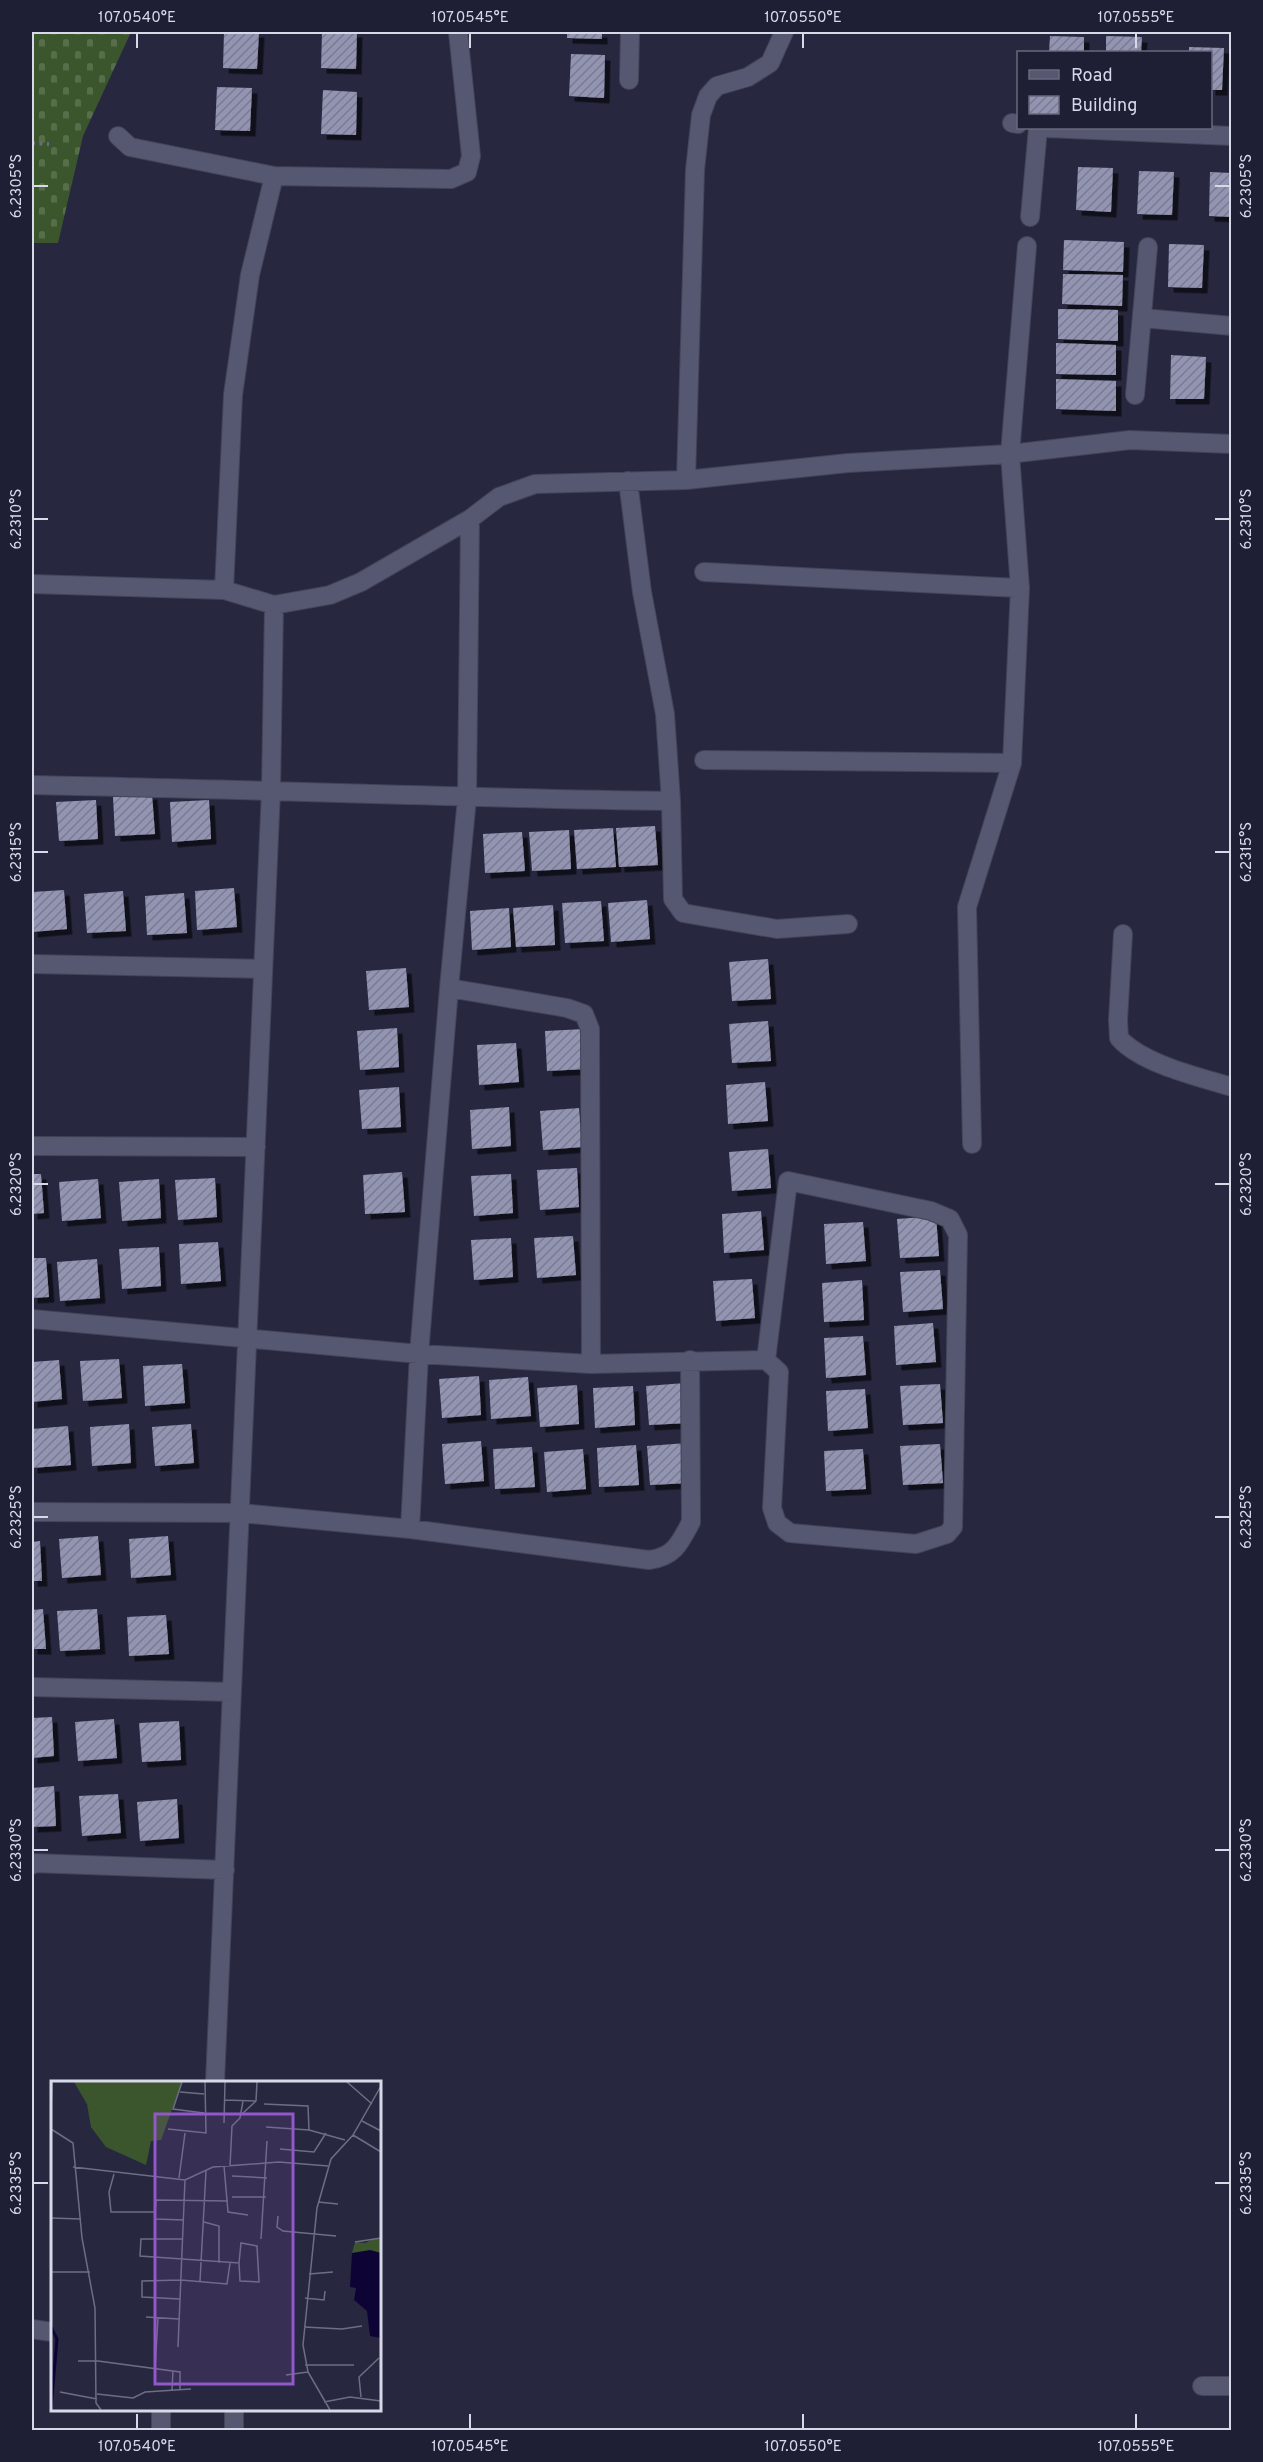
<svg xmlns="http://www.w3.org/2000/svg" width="1263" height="2462" viewBox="0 0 1263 2462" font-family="Overpass,sans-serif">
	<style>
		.cemetery { fill: url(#cemetery-stones) }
		.building { fill: url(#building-hatch); filter: url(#shadow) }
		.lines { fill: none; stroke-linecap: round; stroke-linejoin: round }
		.street-casing { stroke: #444458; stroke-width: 20 }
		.path { stroke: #6a6b80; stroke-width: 4; stroke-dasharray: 3 4.5; stroke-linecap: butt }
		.street { stroke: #565872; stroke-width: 18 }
		.ticks { fill: none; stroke: #d7d8e8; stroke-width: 2 }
		.inset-river { fill: none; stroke: #0d0334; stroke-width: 3 }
		.inset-road { fill: none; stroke: #6d6e83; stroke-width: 1.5 }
		.view { fill: #9257c9; fill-opacity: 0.15; stroke: #9257c9; stroke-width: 3 }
		.inset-edge { fill: none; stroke: #d7d8e8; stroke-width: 3 }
		.neatline { fill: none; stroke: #d7d8e8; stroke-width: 2 }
		.ticks-label { font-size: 15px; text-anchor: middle; fill: #d7d8e8 }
	</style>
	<defs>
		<pattern id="cemetery-stones" width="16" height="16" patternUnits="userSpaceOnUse" patternTransform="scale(1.5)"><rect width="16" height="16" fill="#3b562c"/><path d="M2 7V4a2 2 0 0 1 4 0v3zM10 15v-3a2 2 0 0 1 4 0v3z" fill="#576e4b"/></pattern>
		<pattern id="building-hatch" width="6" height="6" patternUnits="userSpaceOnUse" patternTransform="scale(1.5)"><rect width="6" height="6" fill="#9294b1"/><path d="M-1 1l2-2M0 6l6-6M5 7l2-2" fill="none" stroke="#797b91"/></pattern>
		<filter id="shadow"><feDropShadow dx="5.5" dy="5.5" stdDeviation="0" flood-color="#0009"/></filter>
	</defs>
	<rect width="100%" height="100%" fill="#272840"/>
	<!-- cemetery -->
	<path class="cemetery" d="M32,32H131L83,136L58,243H32Z"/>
	<!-- building -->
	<path class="building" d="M224,32H259L257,69L223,68Z
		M322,32H357L356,69L321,68Z
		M567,32H602V39L567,38Z
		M1050,36L1084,37V52H1049Z
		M1106,36L1142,37L1141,52H1106Z
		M1189,47L1224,48L1222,90H1210V52H1189Z
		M571,54L605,55L604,98L569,96Z
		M217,87L252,88L250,131L215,130Z
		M323,90L357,92L356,135L321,134Z
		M1078,167L1113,168L1111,212L1076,210Z
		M1139,171L1174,172L1172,215L1137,214Z
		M1210,172L1232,173V217L1209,216Z
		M1064,240L1124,242L1123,272L1063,270Z
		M1169,244L1204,245L1202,288L1168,287Z
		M1063,274L1123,275L1122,306L1062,304Z
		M1058,309L1118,310V341L1058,339Z
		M1056,343L1116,345V375L1056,374Z
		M1171,355L1206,357L1204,399H1170Z
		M1056,379L1116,381V411L1056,409Z
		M152,794L155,834L115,836L113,797Z
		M96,800L98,839L59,841L56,802Z
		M209,800L211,839L172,842L170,802Z
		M655,826L658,865L619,867L616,828Z
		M613,828L616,867L577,869L574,830Z
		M569,830L571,869L532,871L529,832Z
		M522,832L525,871L485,873L483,834Z
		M234,888L237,927L197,930L195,891Z
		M64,890L67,929L32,932V892Z
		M123,891L126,931L87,933L84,894Z
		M184,893L187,933L147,935L145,896Z
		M647,900L650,939L611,942L608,903Z
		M601,901L604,941L565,943L562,903Z
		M553,905L555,945L516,947L513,908Z
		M509,908L511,947L472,950L470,911Z
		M768,959L771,999L732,1001L729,962Z
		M406,968L409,1007L369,1010L366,971Z
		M768,1021L771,1061L732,1063L729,1024Z
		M397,1028L399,1067L360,1070L357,1031Z
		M584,1029L587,1069L547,1071L545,1031Z
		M516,1043L519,1082L479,1085L477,1045Z
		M765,1082L768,1121L728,1124L726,1085Z
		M399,1087L401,1127L362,1129L359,1090Z
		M509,1107L511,1146L472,1149L470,1110Z
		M579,1108L582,1147L543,1150L540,1111Z
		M768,1149L771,1188L732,1191L729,1152Z
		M577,1168L579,1207L540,1210L537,1170Z
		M402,1172L405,1212L365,1214L363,1175Z
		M32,1174H41L44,1213L32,1214Z
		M511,1174L513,1213L474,1216L471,1176Z
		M215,1178L217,1217L178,1220L175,1180Z
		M98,1179L101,1218L62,1221L59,1182Z
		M159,1179L161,1218L122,1221L119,1182Z
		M761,1211L764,1250L724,1253L722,1214Z
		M936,1216L939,1256L900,1258L897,1219Z
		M863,1222L866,1261L826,1264L824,1224Z
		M573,1236L576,1275L537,1278L534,1238Z
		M511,1238L513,1277L474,1280L471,1240Z
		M218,1242L221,1281L181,1284L179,1244Z
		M159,1247L161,1286L122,1289L119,1249Z
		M32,1258H46L49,1297L32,1298Z
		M97,1259L100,1298L60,1301L57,1262Z
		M940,1270L943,1309L903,1312L900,1272Z
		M752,1279L755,1318L716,1321L713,1281Z
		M862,1280L864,1320L824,1322L822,1283Z
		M933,1323L936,1362L896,1365L894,1326Z
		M863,1336L866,1375L826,1378L824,1338Z
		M119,1359L122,1398L83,1401L80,1361Z
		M59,1360L62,1399L32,1402V1362Z
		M182,1364L185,1403L145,1406L143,1366Z
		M479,1376L481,1415L442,1418L439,1379Z
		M528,1377L531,1416L491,1419L489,1380Z
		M685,1383L688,1423L649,1425L646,1386Z
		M940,1384L943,1423L903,1425L900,1386Z
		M577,1385L579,1424L540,1427L537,1388Z
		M633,1386L635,1425L595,1428L593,1388Z
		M865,1389L868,1428L828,1431L826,1391Z
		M129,1424L131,1463L92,1466L90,1427Z
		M191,1424L194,1463L155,1466L152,1427Z
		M68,1426L71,1465L32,1468V1429Z
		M481,1441L484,1481L445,1484L442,1444Z
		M687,1443L689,1483L650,1485L647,1446Z
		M940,1444L943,1483L903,1485L900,1446Z
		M636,1445L639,1485L599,1487L597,1448Z
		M532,1447L535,1487L495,1489L493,1449Z
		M583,1449L586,1489L547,1492L544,1452Z
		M863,1449L866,1489L826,1491L824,1451Z
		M98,1536L101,1575L62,1578L59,1539Z
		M168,1536L171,1575L131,1578L129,1539Z
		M40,1541L42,1581H32V1542Z
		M43,1609L46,1649H32V1610Z
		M97,1609L100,1649L60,1651L57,1611Z
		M166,1615L169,1654L129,1656L127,1617Z
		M52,1717L54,1756L32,1758V1718Z
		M114,1719L117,1758L78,1761L75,1722Z
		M179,1721L181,1760L142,1762L139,1723Z
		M54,1786L56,1826L32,1827V1788Z
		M118,1794L121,1833L82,1836L79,1796Z
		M177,1799L179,1838L140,1841L137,1802Z"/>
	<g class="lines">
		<!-- street casing -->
		<g class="street-casing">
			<path id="street" d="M629,80L630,32
				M1012,123L1018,124
				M1047,128L1232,136
				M118,136L130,147L274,176L451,179L467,172L471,156L458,32
				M1030,217L1038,128
				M1142,318L1232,326
				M1135,395L1148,247
				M686,480L695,170L701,115L708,96L717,86L748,77L770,63L784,32
				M628,481L642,592L665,714L671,801L673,899L683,913L777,929L848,924
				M704,572L1020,588
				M32,584L224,590L274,605L330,595L361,582L470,519L499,497L535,484L686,480L848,463L1010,454L1130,440L1232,444
				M224,590L233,395L250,275L274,176
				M704,760L1012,763
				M32,785C245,789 457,798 671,801
				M1123,934L1118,1020L1119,1038C1142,1064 1199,1077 1232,1087
				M32,964L263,969
				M449,988L567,1008L584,1014L590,1029L591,1364
				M972,1144L967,907L1012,763L1020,588L1010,454L1027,246
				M32,1146L256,1147
				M32,1319L419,1354L591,1364L766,1360L788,1181L931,1211L950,1219L958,1235L953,1527L947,1534L916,1544L790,1533L777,1523L772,1508L779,1372L766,1360
				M32,1512L241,1513L410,1529L649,1560C674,1557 680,1543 691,1522L690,1360
				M410,1529L419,1354L449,988L467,798L470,519
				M32,1687L232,1692
				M32,1865V1863L225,1870
				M215,2082L271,790L274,605
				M32,2329L52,2332
				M1202,2386H1232
				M234,2410V2430
				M161,2430V2410"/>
		</g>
		<!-- path -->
		<path class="path" d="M32,143L49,144"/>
		<!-- street -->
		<use href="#street" class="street"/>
	</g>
	<!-- ticks -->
	<path class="ticks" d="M137,33V48M470,33V48M803,33V48M1136,33V48M33,186H48M1215,186H1230M33,519H48M1215,519H1230M33,852H48M1215,852H1230M33,1184H48M1215,1184H1230M33,1517H48M1215,1517H1230M33,1850H48M1215,1850H1230M33,2183H48M1215,2183H1230M137,2414V2429M470,2414V2429M803,2414V2429M1136,2414V2429"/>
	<!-- overview -->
	<g transform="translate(51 2081)">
		<rect width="330" height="330" fill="#272840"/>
		<path d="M324,157H330V172H301L304,161L314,162Z" fill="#3b562c"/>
		<path d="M23,1H131L110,59L100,60L95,84L55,66L40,46L36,23Z" fill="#3b562c"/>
		<path d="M319,169L330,172V257L319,255L316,230L303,219L305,207L299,206L301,172Z" fill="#0d0334"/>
		<path class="inset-river" d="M0,246L6,258L0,328"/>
		<path class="inset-road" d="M131,1L122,28L153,32M296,1L321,23M129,11L153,13M173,19L205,20M213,23L257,25L258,49M0,32L1,1M191,33L205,20L206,1M311,40L330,50M173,42L174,1M215,46L258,49L294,59M0,48L22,62L31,157L44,227L45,322L50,329M117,48L155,52L154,1M302,54L330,71M229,68L263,71L275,52M173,85L177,131L197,134M179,85L181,45L189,37L192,20M22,86L134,99L162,86L228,81L277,85M63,93L58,111L60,131H104L105,119L177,120M181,95L216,97M128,97L134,52M181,116H215M267,121L287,123M104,131V138L133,139M227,135L226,146L232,150L285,155M0,137L30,138M153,141L168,145V182M132,158H90L89,175L188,182L190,162L206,165L208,201L189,200L188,182M210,158L216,60M304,161L330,157M0,191H39M258,193L282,191M149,200L155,90M254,217L273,219L274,210M129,218L91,216V200L130,199L176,203L179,182M95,236L128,238M253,246L291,248L311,245M127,266L134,99M27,280H47L129,291V308M254,284H303M104,288L107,237M235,294L257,291M121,309L122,290M9,311L46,318M46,313L82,317L94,311L140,308M310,316L308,296L328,277M273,321L299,316L330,320M279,329L257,291L252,264L266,127L280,78L302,54L330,5"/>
		<path class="view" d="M104,33H242V303H104Z"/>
		<rect width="330" height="330" class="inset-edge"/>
	</g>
	<!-- border -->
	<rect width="1263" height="2462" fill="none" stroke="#1e1e35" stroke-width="66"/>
	<!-- legend -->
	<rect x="1017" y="51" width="195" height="78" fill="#1e1e35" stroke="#68687d" stroke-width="1.5"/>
	<rect x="1029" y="70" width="30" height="9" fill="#565872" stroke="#68687d" stroke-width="1.5"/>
	<text x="1071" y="81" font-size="18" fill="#d7d8e8">Road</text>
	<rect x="1029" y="96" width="30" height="18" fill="url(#building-hatch)" stroke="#68687d" stroke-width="1.5"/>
	<text x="1071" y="111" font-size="18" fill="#d7d8e8">Building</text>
	<rect x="33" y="33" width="1197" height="2396" class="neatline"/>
	<g class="ticks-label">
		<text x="137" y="22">107.0540°E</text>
		<text x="470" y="22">107.0545°E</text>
		<text x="803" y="22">107.0550°E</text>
		<text x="1136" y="22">107.0555°E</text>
		<text transform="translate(16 186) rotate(-90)" y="5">6.2305°S</text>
		<text transform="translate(1246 186) rotate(-90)" y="5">6.2305°S</text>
		<text transform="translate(16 519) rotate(-90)" y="5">6.2310°S</text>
		<text transform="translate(1246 519) rotate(-90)" y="5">6.2310°S</text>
		<text transform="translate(16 852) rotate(-90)" y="5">6.2315°S</text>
		<text transform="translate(1246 852) rotate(-90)" y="5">6.2315°S</text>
		<text transform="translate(16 1184) rotate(-90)" y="5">6.2320°S</text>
		<text transform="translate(1246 1184) rotate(-90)" y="5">6.2320°S</text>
		<text transform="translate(16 1517) rotate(-90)" y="5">6.2325°S</text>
		<text transform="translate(1246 1517) rotate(-90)" y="5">6.2325°S</text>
		<text transform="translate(16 1850) rotate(-90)" y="5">6.2330°S</text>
		<text transform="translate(1246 1850) rotate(-90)" y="5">6.2330°S</text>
		<text transform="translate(16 2183) rotate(-90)" y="5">6.2335°S</text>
		<text transform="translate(1246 2183) rotate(-90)" y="5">6.2335°S</text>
		<text x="137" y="2451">107.0540°E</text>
		<text x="470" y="2451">107.0545°E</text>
		<text x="803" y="2451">107.0550°E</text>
		<text x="1136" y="2451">107.0555°E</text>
	</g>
</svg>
